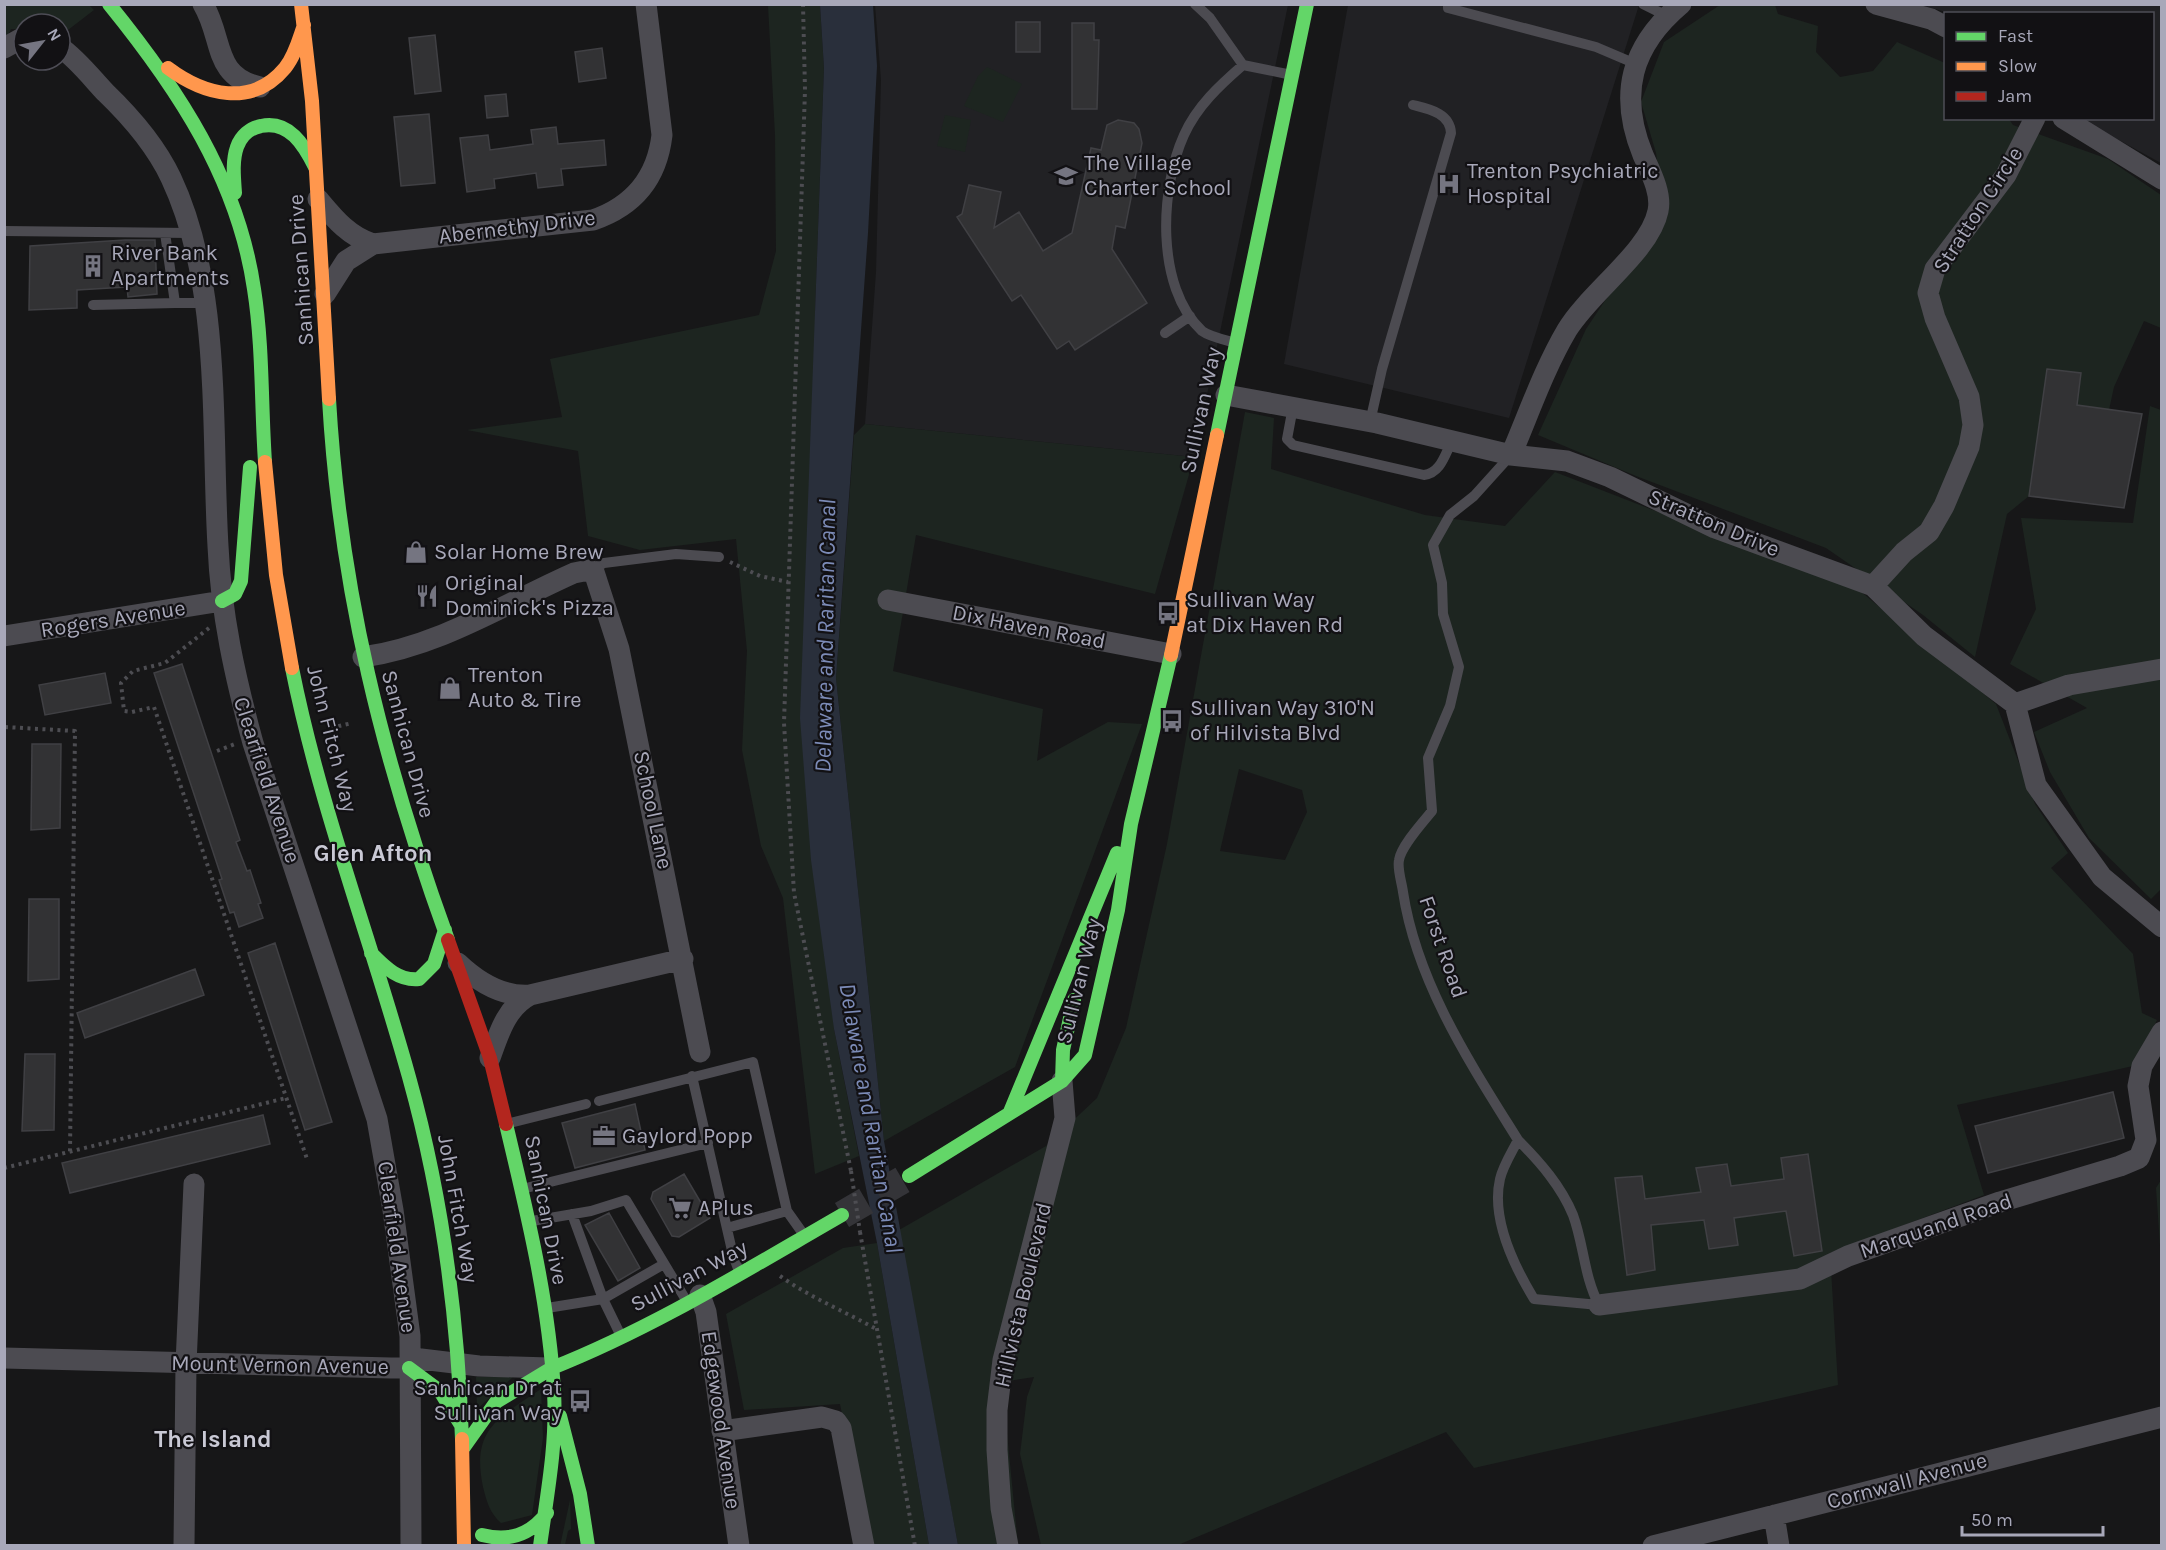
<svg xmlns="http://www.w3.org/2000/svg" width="2166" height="1550" viewBox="0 0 2166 1550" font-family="Karla,sans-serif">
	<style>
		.built { fill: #212124 }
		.green { fill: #1d2520; fill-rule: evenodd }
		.water { fill: #292f3b }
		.building { fill: #323234; stroke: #404044; stroke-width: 1.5 }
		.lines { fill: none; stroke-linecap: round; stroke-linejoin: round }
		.secondary-tunnel { stroke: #343438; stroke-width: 28; stroke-dasharray: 28 14; stroke-linecap: butt }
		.path { stroke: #4d4d52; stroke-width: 4; stroke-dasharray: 3 4.5; stroke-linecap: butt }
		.lane { stroke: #4c4b51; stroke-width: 10 }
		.street { stroke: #4c4b51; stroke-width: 21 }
		.fast { stroke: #63d668; stroke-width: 14 }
		.slow { stroke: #ff974d; stroke-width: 14 }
		.jam { stroke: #b3261e; stroke-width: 14 }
		.path-bridge { stroke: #4d4d52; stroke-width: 4; stroke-dasharray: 3 4.5; stroke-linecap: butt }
		.labels { text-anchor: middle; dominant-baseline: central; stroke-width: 4.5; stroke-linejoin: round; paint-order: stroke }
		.poi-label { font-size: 22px; fill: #a8a8b9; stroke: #121114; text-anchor: start }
		.street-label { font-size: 22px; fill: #a8a8b9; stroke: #121114 }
		.water-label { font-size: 24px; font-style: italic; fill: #7c8bb7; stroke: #121114 }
		.neighbourhood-label { font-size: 24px; font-weight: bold; fill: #c9c9d5; stroke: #121114 }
	</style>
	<rect width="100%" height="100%" fill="#171718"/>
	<!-- built -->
	<path class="built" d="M875,5H1288L1194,457L865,424L876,272L881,80Z
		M1348,5H1639L1509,418L1284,364Z
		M1920,5H2161V163L2080,119L2152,118V14H1954Z"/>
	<!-- green -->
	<path class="green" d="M5,5H89L94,10L68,30H60V24H24V29H11L5,41Z
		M768,5H820L824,68L815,312L834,1029L859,1156L815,1174L783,898L761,846L742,750L747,651L736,539L640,550L588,536L578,451L467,430L562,417L550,359L759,315L776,251L775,135Z
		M1720,5H1775L1778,14L1818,26L1816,52L1840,77L1873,71L1897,42L1945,63L1946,118L2009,119L2013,125L2108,159L2161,195V328L2144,321L2114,387L2109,410L2077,405L2081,374L2029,496L2007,514L1975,657L1923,615L1826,548L1636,476L1538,435L1586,329L1622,275L1665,221L1656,153L1641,102L1664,42Z
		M987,67L1022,84L1003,122L964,106L978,76Z
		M945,115L971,120L965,152L937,146Z
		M2150,406L2161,410L2162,888L2151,899L2089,838L2050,772L2034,732L2087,708L2010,664L2036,609L2021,518L2133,523Z
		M1245,412L1274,418L1271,469L1425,515L1505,526L1555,472L1859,590L1996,704L2035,804L2068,853L2051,868L2133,954L2142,1013L2157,1020L2133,1066L1957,1105L1984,1195L1830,1253L1838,1385L1474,1468L1446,1432L1178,1545H1041L1020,1454L1027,1397L1034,1377L1002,1382L1018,1545H958L899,1230L1046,1146L1097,1098L1126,1028L1167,844ZM1239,769L1302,790L1307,812L1285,860L1220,851ZM1808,1154L1822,1250L1794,1256L1786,1211L1734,1218L1738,1244L1710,1249L1704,1220L1651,1225L1655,1270L1627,1275L1615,1179L1642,1176L1645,1199L1701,1192L1697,1169L1726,1164L1731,1186L1784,1179L1782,1158Z
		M865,424L1194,457L1155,594L916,535L893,671L1043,709L1037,761L1108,722L1142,724L1015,1067L884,1141L836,678L854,435Z
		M2161,1180V1260L2156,1188Z
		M877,1243L929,1545H869L840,1404L744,1410L726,1314L843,1248Z
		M476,1377H513L477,1409Z
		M541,1389L543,1438L532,1515L501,1523C489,1512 487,1502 483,1487C471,1429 498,1418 541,1389Z
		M570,1500L571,1529L568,1531L565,1545L560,1546Z"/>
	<!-- water -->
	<path class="water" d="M820,5H873L877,66L868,233L836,678L884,1141L958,1545H929L877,1243L834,1029L811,860L800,718L824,68Z"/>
	<!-- building -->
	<path class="building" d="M1016,22H1040V52H1016Z
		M1072,23H1094V40H1099L1097,109H1072Z
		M435,35L441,91L415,94L409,38Z
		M602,48L606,78L579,82L575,52Z
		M506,94L508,116L487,118L485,96Z
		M429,114L435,183L401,186L394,117Z
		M1118,120L1134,123L1139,129L1142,143L1125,228L1116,226L1112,249L1147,303L1075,350L1069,341L1057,349L1021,295L1012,301L957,217L962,214L969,185L1001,192L994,228L1019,212L1043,251L1072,233L1091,148L1101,150L1107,125Z
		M556,127L558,144L604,140L606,165L561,169L563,185L538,188L536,173L494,179L495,188L467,192L460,138L488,135L490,150L533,144L531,130Z
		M125,240H155L157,294L128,297L127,287L77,290V308L29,310L30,246Z
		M2047,369L2081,373L2077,405L2142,414L2124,508L2029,496Z
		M182,664L240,840L236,842L247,871L250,870L261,903L258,904L263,918L239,927L234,912L230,913L219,880L222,879L154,673Z
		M105,673L111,703L45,715L39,685Z
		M32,744H61L60,828L31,830Z
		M29,899H59V979L28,981Z
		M275,943L332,1122L305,1130L248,953Z
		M195,969L204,995L85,1038L77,1013Z
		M25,1054H55L54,1130L22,1131Z
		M2113,1092L2124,1138L1988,1173L1975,1126Z
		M635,1104L645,1150L575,1168L562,1123Z
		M263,1115L270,1144L70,1193L62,1163Z
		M1808,1154L1822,1251L1794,1256L1786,1211L1734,1218L1738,1245L1709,1249L1704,1220L1651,1225L1655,1270L1627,1275L1615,1178L1642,1176L1645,1199L1701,1192L1696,1168L1727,1164L1731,1186L1784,1179L1781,1158Z
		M684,1174L710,1218L679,1237L672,1236L651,1199L653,1192Z
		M609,1213L640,1268L618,1281L585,1225Z"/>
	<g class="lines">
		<!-- secondary-tunnel -->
		<path class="secondary-tunnel" d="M842,1215L909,1176"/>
		<!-- path -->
		<path class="path" d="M803,4L805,90L784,723L794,893L851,1171
			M730,562L760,576L788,582
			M209,628L165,663L133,671L121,683L124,711L132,712L154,707L307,1159
			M5,727L75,731L70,1152
			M331,728L352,723
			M217,751L235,744
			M4,1168L286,1098
			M860,1232L915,1546
			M780,1276C811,1298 846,1312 878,1330"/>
		<!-- lane -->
		<path class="lane" d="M1195,4L1210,18L1243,65L1292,75
			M1448,4V8L1596,47L1636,64
			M1643,4L1667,16
			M4,231L190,233
			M175,303H204
			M93,305L175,303L165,233
			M1165,333L1190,316
			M1236,343C1226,340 1210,337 1202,331C1155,287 1160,188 1184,135C1197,106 1220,85 1243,65
			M1293,407L1287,439L1293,445L1424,475C1441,473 1445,454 1452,441
			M1370,422L1382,369L1451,133C1450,113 1429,109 1413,105
			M1511,455L1474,496L1450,515L1433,545L1442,583L1443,614L1459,667L1450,706L1428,758L1432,811C1423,822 1401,846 1399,860C1397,869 1402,883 1403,892C1417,983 1470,1063 1518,1140C1512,1152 1503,1166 1500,1179C1491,1218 1514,1266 1534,1299L1599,1305
			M590,570L604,563L676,554L719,557
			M692,1076L733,1255L740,1274
			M599,1101L753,1062L787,1211L727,1228
			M510,1123L586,1104
			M1518,1140C1540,1162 1561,1186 1573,1215C1584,1245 1584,1277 1599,1305
			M526,1188L708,1143
			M787,1211L804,1235
			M572,1214L603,1299L664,1264
			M532,1221L591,1211L626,1200L686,1300
			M547,1308L603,1299L621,1336"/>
		<!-- street -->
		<path class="street" d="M203,4C224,39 212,76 260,87
			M1876,4L1931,19L1946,27
			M60,47C77,59 91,77 105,92C131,117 156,146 171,178C222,286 211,429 218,546C221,614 235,677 253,743L377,1119L393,1210L410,1336L411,1546
			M4,48L24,37
			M2063,118L2162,179
			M318,199C334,218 348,236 373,244
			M325,294L346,261L373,244L593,220C634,206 657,178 662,135L646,4
			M1226,395L1377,423L1511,455L1567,461L1610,477L1715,528L1873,586L1924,636L2015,704L2069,685L2162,669
			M1511,455C1529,413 1544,369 1567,330C1590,292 1650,251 1658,211C1662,193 1650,171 1643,155C1618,94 1631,46 1681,4
			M1873,586L1904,552L1929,532L1944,506L1969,447L1973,425L1969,397L1935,318L1928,293L1935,269L2006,175L2035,118
			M888,600L1171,654
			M4,636L222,601
			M363,657C440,646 504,604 574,573L589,570L594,572L619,649L700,1052
			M2015,704L2036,785L2102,877L2162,927
			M458,963C478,982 502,997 530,995L683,959
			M490,1058C499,1033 506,1008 530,995
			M700,1295L706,1312L739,1546
			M1599,1305L1800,1279L1848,1256L2000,1202L2120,1166L2139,1158L2146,1140L2138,1086L2142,1066L2162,1032
			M4,1358L391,1368H409L421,1359L479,1366L549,1368
			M722,1431L822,1417L836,1421L841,1428L864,1546
			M1774,1515L1779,1546
			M184,1546L186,1364L194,1184
			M1008,1546L1001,1508L997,1450V1410L1003,1360L1065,1118L1062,1081
			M1653,1546L2162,1417"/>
		<!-- fast -->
		<path class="fast" d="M109,4C178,89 238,179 254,289C263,346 261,404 265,462
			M235,193C234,178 232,161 237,147C241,136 250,128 261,126C289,120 304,145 315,167
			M329,399C340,591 383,761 448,940
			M1217,435L1307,4
			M222,601L235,594L241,581L250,467
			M292,668C320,808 371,940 409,1077C442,1195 458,1317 462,1439
			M371,953C385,967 398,981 419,979L434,964L445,930
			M1062,1081L1063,1050L1074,1000
			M1010,1112L1117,853
			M506,1124C527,1212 549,1302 554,1392C557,1444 547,1495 540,1546
			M909,1176L1062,1081L1085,1055L1118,910L1131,824L1171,655
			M409,1368L440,1391L461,1425
			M552,1368C653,1328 748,1269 842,1215
			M560,1416L580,1494L588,1546
			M464,1447L496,1402L552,1368
			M482,1535C509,1542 530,1535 547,1513"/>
		<!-- slow -->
		<path class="slow" d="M301,4L312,101L329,399
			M168,68C204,95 252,108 285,68C295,56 299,39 304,25
			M265,462L276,575L292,668
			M1171,655L1217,435
			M462,1439L464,1546"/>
		<!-- jam -->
		<path class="jam" d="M448,940L490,1058L506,1124"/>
		<!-- path-bridge -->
		<path class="path-bridge" d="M851,1171L860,1232"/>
	</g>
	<!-- icons -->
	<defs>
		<g id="school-bare" transform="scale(1.8)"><path d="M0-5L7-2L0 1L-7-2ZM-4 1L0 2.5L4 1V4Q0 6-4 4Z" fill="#757581" stroke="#121114" stroke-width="2.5" paint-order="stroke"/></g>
		<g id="hospital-bare" transform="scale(1.8)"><path d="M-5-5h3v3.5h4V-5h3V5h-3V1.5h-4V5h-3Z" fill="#757581" stroke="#121114" stroke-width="2.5" paint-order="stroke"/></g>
		<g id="building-bare" transform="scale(1.8)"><path d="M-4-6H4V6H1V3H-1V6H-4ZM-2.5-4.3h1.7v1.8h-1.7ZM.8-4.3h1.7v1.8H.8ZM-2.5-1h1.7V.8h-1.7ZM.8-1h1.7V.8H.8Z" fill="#757581" stroke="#121114" stroke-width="2.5" paint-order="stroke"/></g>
		<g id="shop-bare" transform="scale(1.8)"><path d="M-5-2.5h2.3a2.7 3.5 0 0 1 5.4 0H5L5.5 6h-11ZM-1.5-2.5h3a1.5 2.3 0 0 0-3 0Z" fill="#757581" stroke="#121114" stroke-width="2.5" paint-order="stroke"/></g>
		<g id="restaurant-bare" transform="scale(1.8)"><path d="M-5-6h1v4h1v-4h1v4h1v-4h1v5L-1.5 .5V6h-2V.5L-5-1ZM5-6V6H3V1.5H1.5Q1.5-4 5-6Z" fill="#757581" stroke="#121114" stroke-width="2.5" paint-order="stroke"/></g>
		<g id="bus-bare" transform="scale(1.8)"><path d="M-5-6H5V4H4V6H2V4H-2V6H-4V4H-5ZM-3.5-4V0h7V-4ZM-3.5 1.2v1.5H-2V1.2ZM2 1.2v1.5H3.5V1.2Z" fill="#757581" stroke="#121114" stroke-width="2.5" paint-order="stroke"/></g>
		<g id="office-bare" transform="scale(1.8)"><path d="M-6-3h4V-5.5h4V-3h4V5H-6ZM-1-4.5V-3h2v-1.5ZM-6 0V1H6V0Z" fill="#757581" stroke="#121114" stroke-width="2.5" paint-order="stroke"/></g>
		<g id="supermarket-bare" transform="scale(1.8)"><path d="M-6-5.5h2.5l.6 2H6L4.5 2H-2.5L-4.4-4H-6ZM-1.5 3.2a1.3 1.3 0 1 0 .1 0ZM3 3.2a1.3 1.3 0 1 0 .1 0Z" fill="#757581" stroke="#121114" stroke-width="2.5" paint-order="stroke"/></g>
	</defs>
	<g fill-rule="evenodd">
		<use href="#school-bare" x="1066" y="176"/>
		<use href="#hospital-bare" x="1449" y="184"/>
		<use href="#building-bare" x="93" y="266"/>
		<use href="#shop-bare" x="416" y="552"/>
		<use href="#restaurant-bare" x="427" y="596"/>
		<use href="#bus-bare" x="1168" y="613"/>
		<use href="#shop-bare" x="450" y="688"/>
		<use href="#bus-bare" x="1172" y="721"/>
		<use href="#office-bare" x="604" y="1136"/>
		<use href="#supermarket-bare" x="680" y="1208"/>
		<use href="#bus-bare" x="580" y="1401"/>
	</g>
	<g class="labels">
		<!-- poi labels -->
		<g class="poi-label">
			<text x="1084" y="163">The Village<tspan x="1084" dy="25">Charter School</tspan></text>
			<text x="1467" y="171">Trenton Psychiatric<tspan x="1467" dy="25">Hospital</tspan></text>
			<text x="111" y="253">River Bank<tspan x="111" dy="25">Apartments</tspan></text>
			<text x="434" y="552">Solar Home Brew</text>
			<text x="445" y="583">Original<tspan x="445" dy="25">Dominick's Pizza</tspan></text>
			<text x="1186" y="600">Sullivan Way<tspan x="1186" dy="25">at Dix Haven Rd</tspan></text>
			<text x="468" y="675">Trenton<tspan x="468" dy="25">Auto &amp; Tire</tspan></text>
			<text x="1190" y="708">Sullivan Way 310'N<tspan x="1190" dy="25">of Hilvista Blvd</tspan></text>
			<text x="622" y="1136">Gaylord Popp</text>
			<text x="698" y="1208">APlus</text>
			<text x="562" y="1388" text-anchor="end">Sanhican Dr at<tspan x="562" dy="25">Sullivan Way</tspan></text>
		</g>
		<!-- street labels -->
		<g class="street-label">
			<text transform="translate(1978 210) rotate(-57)">Stratton Circle</text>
			<text transform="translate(517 227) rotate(-7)">Abernethy Drive</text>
			<text transform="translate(301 270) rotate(-94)">Sanhican Drive</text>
			<text transform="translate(1201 410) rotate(-78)">Sullivan Way</text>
			<text transform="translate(1714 523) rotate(23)">Stratton Drive</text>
			<text transform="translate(113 619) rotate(-9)">Rogers Avenue</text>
			<text transform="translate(1029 627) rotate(11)">Dix Haven Road</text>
			<text transform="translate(332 739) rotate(76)">John Fitch Way</text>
			<text transform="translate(408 744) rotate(75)">Sanhican Drive</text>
			<text transform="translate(267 780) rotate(72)">Clearfield Avenue</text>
			<text transform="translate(653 810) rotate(78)">School Lane</text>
			<text transform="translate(1443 947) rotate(71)">Forst Road</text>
			<text transform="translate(1079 981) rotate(-76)">Sullivan Way</text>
			<text transform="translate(458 1209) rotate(80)">John Fitch Way</text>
			<text transform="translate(546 1210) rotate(79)">Sanhican Drive</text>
			<text transform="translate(1936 1226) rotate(-19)">Marquand Road</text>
			<text transform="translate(397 1247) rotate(82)">Clearfield Avenue</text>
			<text transform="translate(689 1276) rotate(-28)">Sullivan Way</text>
			<text transform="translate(1023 1295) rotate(-77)">Hillvista Boulevard</text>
			<text transform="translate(280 1365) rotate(1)">Mount Vernon Avenue</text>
			<text transform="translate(721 1420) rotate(82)">Edgewood Avenue</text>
			<text transform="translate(1907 1481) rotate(-15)">Cornwall Avenue</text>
		</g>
		<!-- water labels -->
		<g class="water-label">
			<text transform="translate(825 636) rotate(-89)">Delaware and Raritan Canal</text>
			<text transform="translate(871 1118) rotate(80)">Delaware and Raritan Canal</text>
		</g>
		<!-- neighbourhood labels -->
		<g class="neighbourhood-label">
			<text x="373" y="853">Glen Afton</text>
			<text x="213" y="1439">The Island</text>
		</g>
	</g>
	<!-- border -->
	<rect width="2166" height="1550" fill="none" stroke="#a8a8b9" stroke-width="12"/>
	<!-- legend -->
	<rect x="1944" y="12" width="210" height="108" fill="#121114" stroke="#4e4d56" stroke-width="1.5"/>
	<rect x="1956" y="32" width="30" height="9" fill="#63d668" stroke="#4e4d56" stroke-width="1.5"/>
	<text x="1998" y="42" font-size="18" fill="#a8a8b9">Fast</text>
	<rect x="1956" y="62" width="30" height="9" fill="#ff974d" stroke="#4e4d56" stroke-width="1.5"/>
	<text x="1998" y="72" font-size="18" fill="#a8a8b9">Slow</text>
	<rect x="1956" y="92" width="30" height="9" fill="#b3261e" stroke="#4e4d56" stroke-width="1.5"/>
	<text x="1998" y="102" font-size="18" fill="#a8a8b9">Jam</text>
	<!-- north arrow -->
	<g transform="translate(42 42) rotate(59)"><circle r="28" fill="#121114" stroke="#4e4d56" stroke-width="1.5"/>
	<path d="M0-4.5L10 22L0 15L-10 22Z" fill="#757581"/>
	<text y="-9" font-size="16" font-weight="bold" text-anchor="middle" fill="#a8a8b9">N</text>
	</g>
	<!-- scale -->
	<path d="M1962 1526v9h141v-9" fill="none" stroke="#a8a8b9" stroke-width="3"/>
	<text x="1971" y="1526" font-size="18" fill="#a8a8b9" stroke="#121114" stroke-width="4.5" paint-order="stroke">50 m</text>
</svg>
